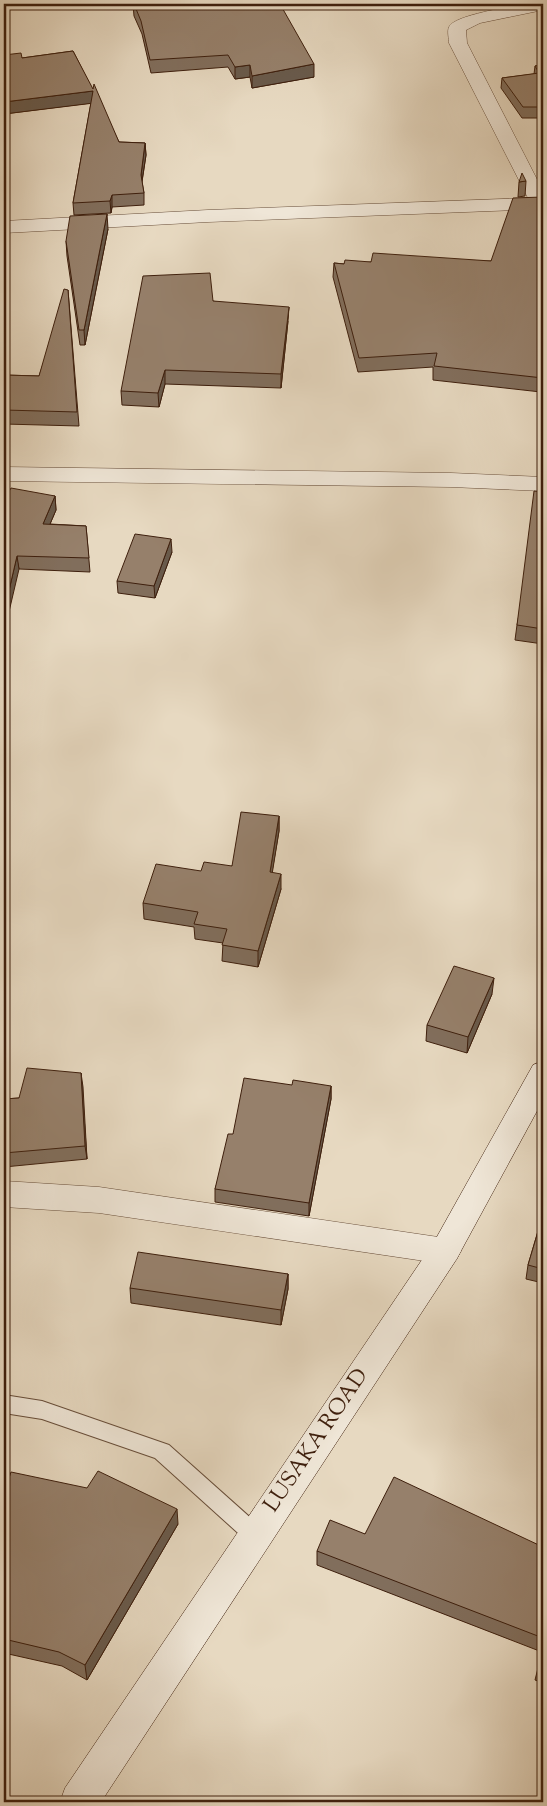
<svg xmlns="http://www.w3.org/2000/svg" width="547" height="1806" viewBox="0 0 547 1806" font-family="'Sorts Mill Goudy',serif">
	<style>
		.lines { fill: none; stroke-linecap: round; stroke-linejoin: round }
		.lane-casing { stroke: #684e3a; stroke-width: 2 }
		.street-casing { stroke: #684e3a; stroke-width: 1 }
		.secondary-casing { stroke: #3e1f0d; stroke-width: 1 }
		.lane { fill: #efe6d7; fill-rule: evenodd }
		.street { fill: #efe6d7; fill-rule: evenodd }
		.secondary { fill: #efe6d7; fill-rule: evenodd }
		.wall { fill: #816e5c; stroke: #3e1f0d }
		.shaded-wall { fill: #695a4b; stroke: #3e1f0d }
		.building { fill: #96806b; stroke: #3e1f0d }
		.labels { text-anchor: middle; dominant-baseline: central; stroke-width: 5; stroke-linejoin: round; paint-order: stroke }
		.near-street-label { font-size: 22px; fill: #3e1f0d; stroke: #efe6d7 }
	</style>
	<rect width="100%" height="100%" fill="#e7d9c1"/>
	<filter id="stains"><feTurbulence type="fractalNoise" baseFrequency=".004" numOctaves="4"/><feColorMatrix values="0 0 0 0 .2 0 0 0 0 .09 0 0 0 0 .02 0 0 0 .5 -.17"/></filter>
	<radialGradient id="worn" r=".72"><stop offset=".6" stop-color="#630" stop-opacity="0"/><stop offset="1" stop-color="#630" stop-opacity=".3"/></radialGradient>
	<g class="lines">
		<!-- lane casing -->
		<g class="lane-casing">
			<path id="lane" d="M4,1395L42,1401L169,1445L262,1528L265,1535L262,1542L255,1545L248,1542L155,1458L42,1419L4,1413Z"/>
		</g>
		<!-- street casing -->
		<g class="street-casing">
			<path id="street" d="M525,4H543V10L480,23L466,30L467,43L543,191V209L208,222L4,233V221L208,210L528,198L449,43C449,39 447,31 449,27C454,15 511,7 525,4Z
				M4,467L451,473L543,477V491L451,487L4,481Z
				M4,1181L99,1187L445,1238L456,1242L461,1251L456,1260L445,1264L99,1213L4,1207Z"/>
		</g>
		<!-- secondary casing -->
		<g class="secondary-casing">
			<path id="secondary" d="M543,1061V1100L456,1260L101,1802H60L65,1788L434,1242L533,1065Z"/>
		</g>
		<!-- lane -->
		<use href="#lane" class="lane"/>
		<!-- street -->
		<use href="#street" class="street"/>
		<!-- secondary -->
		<use href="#secondary" class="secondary"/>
	</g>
	<!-- wall -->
	<path class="wall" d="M133,4L314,77L252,88L250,77L235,79L228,67L151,73L142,34L134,16Z
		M73,51L119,142L145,143L146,155L142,182L144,193V205L112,207L111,213L74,215L73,203L91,103L4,114V55L22,58Z
		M543,65V118H522L501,88L502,78L534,74L535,66Z
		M526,181L525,196L518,197L519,182Z
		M543,197V382L541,392L433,380V367L358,372L333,277L334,263L344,264L371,262L491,261Z
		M108,229L85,345H80L67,256L66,241Z
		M68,290L79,426L4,424V375L39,376Z
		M213,301L288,321L281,388L165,384L159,407L122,405L121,391Z
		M543,492V644L515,640L517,625Z
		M55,496L56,510L50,524L86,526L90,572L19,569L4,500Z
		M172,552L155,598L118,593L117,581Z
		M279,816V831L272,872L281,889L258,967L222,961L223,943L195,939L194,927L144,919L143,903L232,866Z
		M492,994L467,1053L426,1041L427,1025Z
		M81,1073L87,1159L4,1167V1099L19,1098Z
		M331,1086V1099L309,1216L215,1202V1189L233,1134Z
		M543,1210V1283L526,1279L528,1265L538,1231L540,1218Z
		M288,1274V1289L281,1325L131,1303L130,1288Z
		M4,1493L178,1524L87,1680L62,1666L4,1653Z
		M365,1534L543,1547V1683L535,1680L542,1652L317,1565V1551Z"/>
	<!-- shaded-wall -->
	<path class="shaded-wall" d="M314,64V77L252,88V76Z
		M250,65V77L235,79V67Z
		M93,91L94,103L4,114V102Z
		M145,143L146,155L141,187V175Z
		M112,195V207L111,213L110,201Z
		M107,214L108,229L85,345L84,330Z
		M289,307L288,321L281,388V374Z
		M165,370V384L159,407L158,393Z
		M55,496L56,510L44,538L43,524Z
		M171,539L172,552L155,598L154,586Z
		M17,556L19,569L4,633V612Z
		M279,816V831L270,887V872Z
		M281,874V889L258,967V951Z
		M494,978L492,994L467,1053L468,1037Z
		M81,1073L83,1087L87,1159L85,1146Z
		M331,1086V1099L309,1216V1203Z
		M288,1274V1289L281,1325V1310Z
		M177,1509L178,1524L87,1680L85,1665Z"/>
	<!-- building -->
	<path class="building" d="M134,4H280L314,64L252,76L250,65L235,67L228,55L150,60L141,21Z
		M73,51L93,89L94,84L119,142L145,143L141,175L144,193L112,195L110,201L73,203L93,91L4,102V55L21,53L22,58Z
		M543,65V107H523L502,78L539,73L535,66Z
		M522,173L526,181L519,182Z
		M543,197V378L434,366L437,353L359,358L334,263L344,264L345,260L371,262L373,253L491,261L513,198Z
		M107,214L84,330H79L66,241L70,216Z
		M210,273L213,301L289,307L281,374L165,370L158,393L121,391L143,276Z
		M64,289L68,290L77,412L4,410V375L39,376Z
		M11,488L55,496L43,524L86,526L89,558L17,556L4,612V500Z
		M534,491L543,492V629L517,625Z
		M135,534L171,539L154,586L117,581Z
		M241,812L279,816L270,872L281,874L258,951L222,945L227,929L194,924L198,912L143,903L156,864L201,871L204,862L232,866Z
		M454,966L494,978L468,1037L427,1025Z
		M27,1068L81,1073L85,1146L4,1153V1099L19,1098Z
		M244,1078L292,1085L293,1080L331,1086L309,1203L215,1189L228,1134H233Z
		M543,1210V1269L528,1265L542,1218H540Z
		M138,1252L288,1274L281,1310L130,1288Z
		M98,1471L177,1509L85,1665L59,1652L4,1639V1493L11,1472L87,1488Z
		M394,1477L543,1547V1638L317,1551L330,1520L365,1534Z
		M543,1645V1669L538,1667Z"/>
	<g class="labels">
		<!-- near-street labels -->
		<g class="near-street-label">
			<text transform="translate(317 1441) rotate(-56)">LUSAKA ROAD</text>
		</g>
	</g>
	<!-- margin -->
	<rect width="547" height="1806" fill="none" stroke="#e7d9c1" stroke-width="20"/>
	<rect x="5" y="5" width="537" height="1796" fill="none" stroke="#3e1f0d" stroke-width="2.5"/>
	<rect x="10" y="10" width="527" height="1786" fill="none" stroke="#3e1f0d"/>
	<rect width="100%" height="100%" filter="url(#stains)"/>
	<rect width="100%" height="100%" fill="url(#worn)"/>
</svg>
